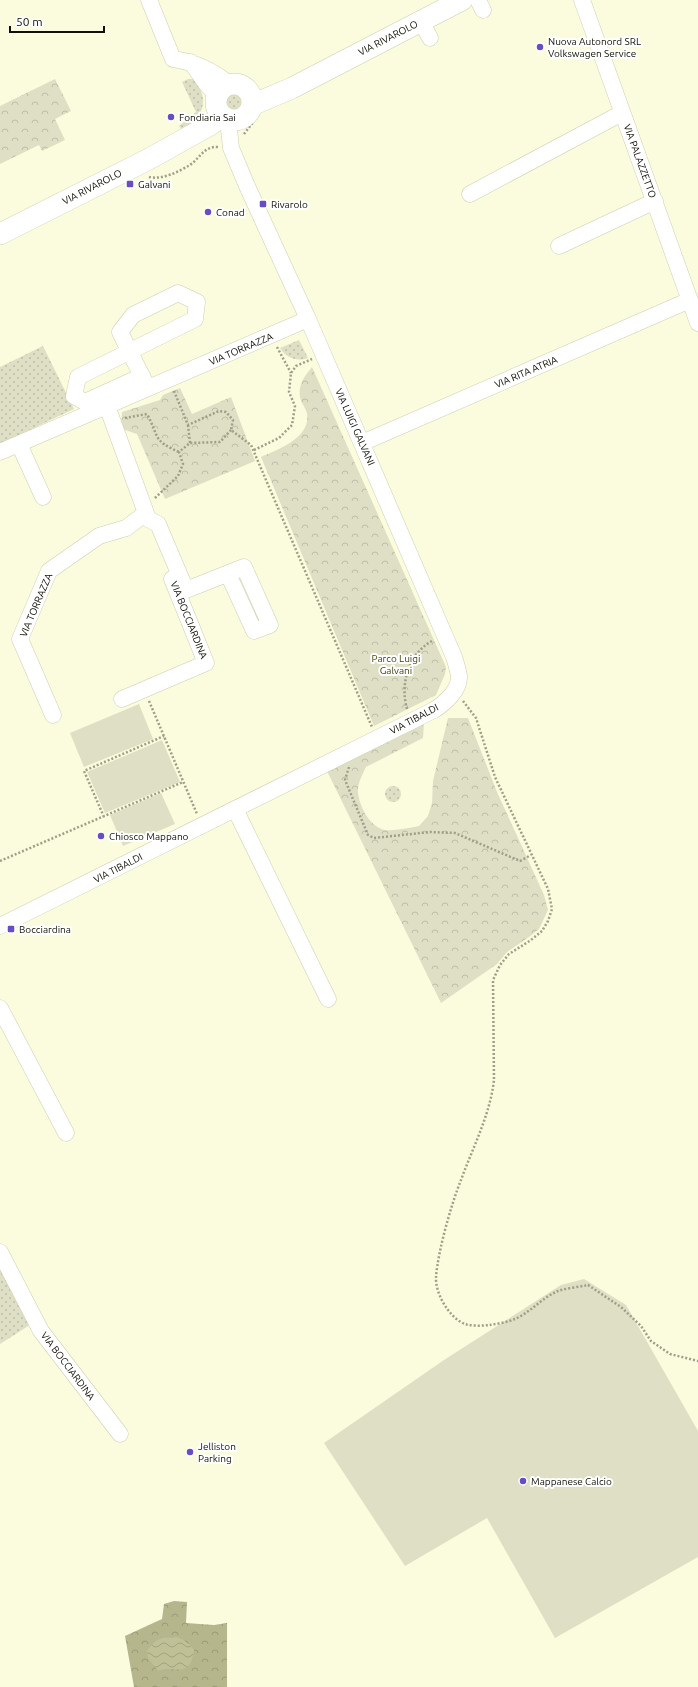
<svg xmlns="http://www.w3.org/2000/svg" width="698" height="1687" viewBox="0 0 698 1687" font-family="Ubuntu,sans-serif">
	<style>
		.grass { fill: url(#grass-dots) }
		.forest { fill: url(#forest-crowns) }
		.park { fill: url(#park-crowns) }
		.garden { fill: #dedfc4 }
		.water { fill: url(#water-waves) }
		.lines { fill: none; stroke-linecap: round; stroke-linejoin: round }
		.minor-casing { stroke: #ceceb1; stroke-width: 17 }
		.major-casing { stroke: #ceceb1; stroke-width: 22 }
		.path { stroke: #9f9f89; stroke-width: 2.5; stroke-dasharray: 2 2; stroke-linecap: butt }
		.minor { stroke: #fff; stroke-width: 16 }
		.major { stroke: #fff; stroke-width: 21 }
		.poi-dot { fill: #674cc5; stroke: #fff; stroke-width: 1.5 }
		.labels { text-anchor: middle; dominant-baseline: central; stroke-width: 4; stroke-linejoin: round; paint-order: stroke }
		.street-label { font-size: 10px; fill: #0f0f06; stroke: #fff }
		.poi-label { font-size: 10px; fill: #0f0f06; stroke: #fff; text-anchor: start }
		.park-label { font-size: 10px; fill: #42410d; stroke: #fff }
	</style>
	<defs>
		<pattern id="grass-dots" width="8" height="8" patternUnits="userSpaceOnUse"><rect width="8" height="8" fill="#dedfc4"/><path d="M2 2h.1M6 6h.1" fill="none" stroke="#bdbea7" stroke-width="1.8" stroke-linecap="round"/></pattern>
		<pattern id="forest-crowns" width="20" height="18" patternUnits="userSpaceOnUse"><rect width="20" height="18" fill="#b5b68b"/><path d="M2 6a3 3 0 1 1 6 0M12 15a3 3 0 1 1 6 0" fill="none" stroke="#9a9b76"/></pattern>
		<pattern id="park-crowns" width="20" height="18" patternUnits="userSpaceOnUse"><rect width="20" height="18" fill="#dedfc4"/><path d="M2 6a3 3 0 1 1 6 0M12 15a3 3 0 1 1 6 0" fill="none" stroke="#bdbea7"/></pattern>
		<pattern id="water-waves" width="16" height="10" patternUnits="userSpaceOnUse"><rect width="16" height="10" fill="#bfc095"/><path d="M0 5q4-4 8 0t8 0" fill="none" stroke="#a3a47f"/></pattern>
	</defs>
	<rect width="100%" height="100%" fill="#fbfcdd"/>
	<!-- grass -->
	<path class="grass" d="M188,79H193C211,99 203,117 183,131L179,126L196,112L182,82Z
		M224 102a10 10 0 1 1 20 0a10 10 0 1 1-20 0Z
		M299,340L308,358C297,362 286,358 280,348Z
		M43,346L74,409L0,444V367Z
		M385 794a8 8 0 1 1 16 0a8 8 0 1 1-16 0Z
		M0,1262L33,1323L0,1344Z"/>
	<!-- forest -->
	<path class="forest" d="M174,1601L187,1602L186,1623L214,1625L227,1623V1687H134L125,1636L162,1619L164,1604Z"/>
	<!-- park -->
	<path class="park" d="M55,79L71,111L55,119L65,140L42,151L39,145L0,164V106Z
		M312,367L446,667L445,674L436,695L374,726L261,457C277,450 311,438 307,414C306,408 301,403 300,397C298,384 305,376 312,367Z
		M180,388L192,414L231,397L255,461L165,499L137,434L122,429L121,424L122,412L160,400L163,395Z
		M448,718H468L497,792L544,895L548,910L539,929L529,937L507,952L497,964L441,1003L327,771L424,723L423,738L366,767C363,773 359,781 358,788C357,803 369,827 385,830C395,831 408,828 419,826L428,816L432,803L433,781Z"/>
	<!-- garden -->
	<path class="garden" d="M139,704L153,739L84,767L70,733Z
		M162,740L180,782L105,813L87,772Z
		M161,793L175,824L123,846L110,815Z
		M584,1279L626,1305L698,1431V1557L555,1638L487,1518L405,1566L324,1443L444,1360L561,1285Z"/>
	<!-- water -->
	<path class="water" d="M177,1637C185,1640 189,1644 194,1650C190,1681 174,1664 158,1671L148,1658L147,1651C157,1637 161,1638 177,1637Z"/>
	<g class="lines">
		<!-- minor casing -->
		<g class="minor-casing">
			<path id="minor" d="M149,0L173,59C195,62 212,70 229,84
				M478,0L483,10
				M582,0L698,323
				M421,21L430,38
				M191,62L207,85L217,95
				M470,194L622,113
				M559,246L655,201
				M142,376L85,402L74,396L78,377L195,319L197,302L178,293L133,315L120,332C129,351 139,370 148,388
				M362,443L690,300
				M19,444L43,497
				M0,452L308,319
				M148,519L158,524L186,590L244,567L270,625L254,631L228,574
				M122,699L206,663L172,579
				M53,715L20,639L49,571L99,536L126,528L146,513L107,406
				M235,809L328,999
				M0,926L434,710C445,703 460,690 459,676C458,670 456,663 454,657L308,319L247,186L231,148L228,120
				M0,1008L66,1133
				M0,1252L41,1331L120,1434"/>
		</g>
		<!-- major casing -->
		<g class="major-casing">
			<path id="major" d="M216 102a18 18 0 1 1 36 0a18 18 0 1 1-36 0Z
				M252,105L292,88L462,0
				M0,234L147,160L210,125L222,116"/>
		</g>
		<!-- path -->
		<path class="path" d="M244,134L254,121
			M149,177C162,180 178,172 190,165C200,158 204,146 218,147
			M277,347L291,373
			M174,391L188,425L219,411L226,412L233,420L231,430L251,445L372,727
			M125,418L147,414C160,438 152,440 179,452
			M188,425L190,443
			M254,450L279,438L292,425L295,406L289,392L291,373L296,366L312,359
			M155,498L178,476L183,464L179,452L190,443L220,442L231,430
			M149,701L197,814
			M463,701L476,718L495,777L548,889L552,909L548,921L542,931L531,940L509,954L500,965L493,980L494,1080C490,1115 473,1147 461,1180C451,1205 438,1251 436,1277C435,1293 449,1318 465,1324C472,1326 481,1326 489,1325C497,1324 508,1322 515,1319C531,1312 543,1297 558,1291C567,1288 579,1287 588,1285L621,1307L641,1326L651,1341L670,1354L698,1361
			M407,709C400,684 408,654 432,641
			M349,767L345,780L368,835L374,838L430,832L455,833L520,861L531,855
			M104,817L84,771L164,736
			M0,861L183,782"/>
		<!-- minor -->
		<use href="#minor" class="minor"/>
		<!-- major -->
		<use href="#major" class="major"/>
	</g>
	<!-- markers -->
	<g class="poi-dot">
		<circle cx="540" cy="47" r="4"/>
		<circle cx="171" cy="117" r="4"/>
		<rect x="126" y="180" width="8" height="8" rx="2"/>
		<rect x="259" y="200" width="8" height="8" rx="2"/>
		<circle cx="208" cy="212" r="4"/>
		<circle cx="101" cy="836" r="4"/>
		<rect x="7" y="925" width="8" height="8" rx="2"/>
		<circle cx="190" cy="1452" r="4"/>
		<circle cx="523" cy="1481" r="4"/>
	</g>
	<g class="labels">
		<!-- street labels -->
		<g class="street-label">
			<text transform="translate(388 38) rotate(-27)">VIA RIVAROLO</text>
			<text transform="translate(640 161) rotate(70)">VIA PALAZZETTO</text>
			<text transform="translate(92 187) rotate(-27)">VIA RIVAROLO</text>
			<text transform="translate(241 349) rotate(-23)">VIA TORRAZZA</text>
			<text transform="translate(526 372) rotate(-23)">VIA RITA ATRIA</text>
			<text transform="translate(355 427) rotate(66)">VIA LUIGI GALVANI</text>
			<text transform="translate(36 605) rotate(-67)">VIA TORRAZZA</text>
			<text transform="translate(189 620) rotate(68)">VIA BOCCIARDINA</text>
			<text transform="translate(414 719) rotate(-28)">VIA TIBALDI</text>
			<text transform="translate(118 868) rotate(-27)">VIA TIBALDI</text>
			<text transform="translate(68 1366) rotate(53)">VIA BOCCIARDINA</text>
		</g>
		<!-- poi labels -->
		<g class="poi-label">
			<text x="548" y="41">Nuova Autonord SRL<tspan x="548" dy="12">Volkswagen Service</tspan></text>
			<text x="179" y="117">Fondiaria Sai</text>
			<text x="138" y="184">Galvani</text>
			<text x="271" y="204">Rivarolo</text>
			<text x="216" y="212">Conad</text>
			<text x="109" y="836">Chiosco Mappano</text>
			<text x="19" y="929">Bocciardina</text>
			<text x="198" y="1446">Jelliston<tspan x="198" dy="12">Parking</tspan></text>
			<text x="531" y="1481">Mappanese Calcio</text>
		</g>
		<!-- park labels -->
		<g class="park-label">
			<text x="396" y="658">Parco Luigi<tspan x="396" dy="12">Galvani</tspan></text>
		</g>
	</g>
	<!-- scale -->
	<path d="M10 26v6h94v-6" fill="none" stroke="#0f0f06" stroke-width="2"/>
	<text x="16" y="26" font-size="12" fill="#0f0f06" stroke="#ffffff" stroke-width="3" paint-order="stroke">50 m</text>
</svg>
